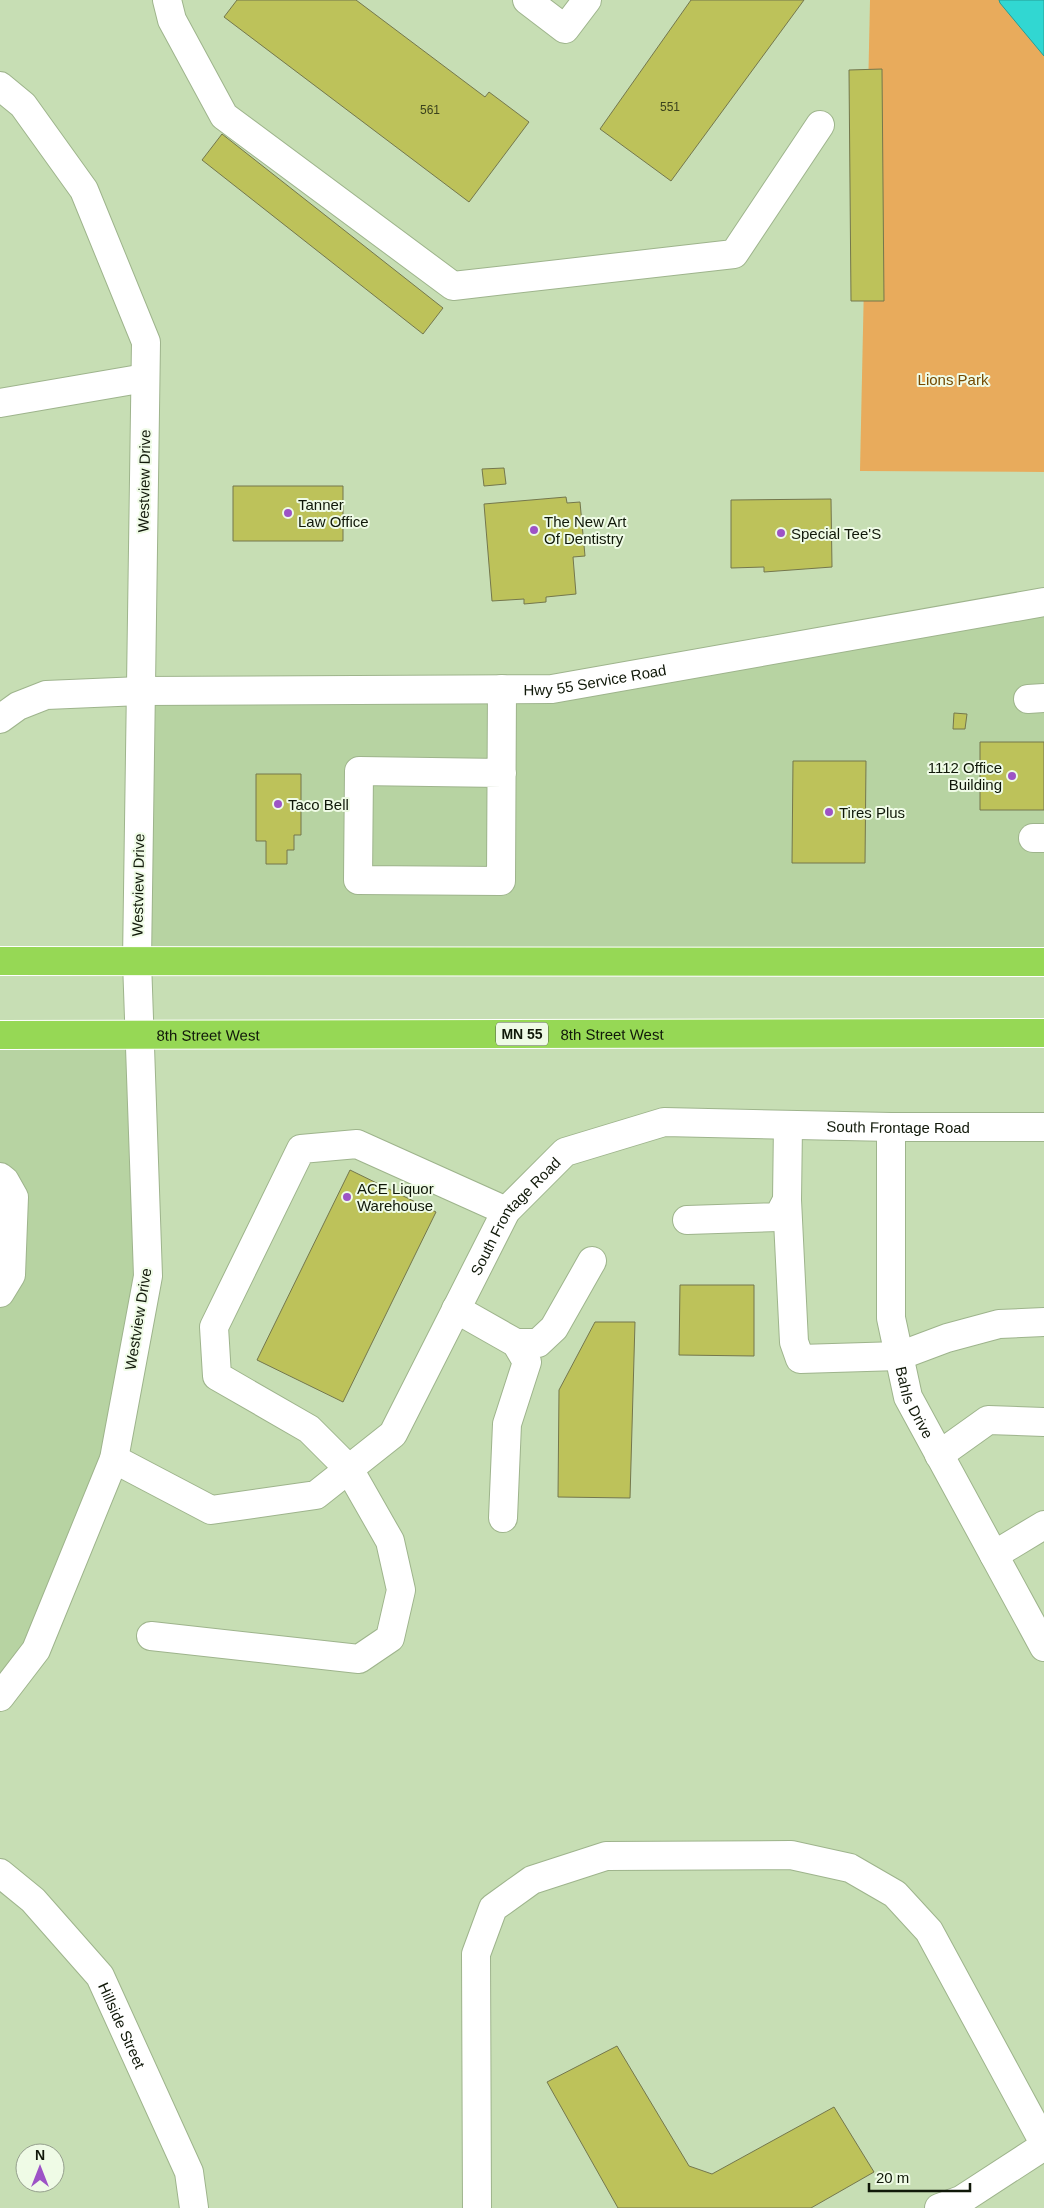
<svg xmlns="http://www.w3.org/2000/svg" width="1044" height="2208" viewBox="0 0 1044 2208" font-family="Arial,sans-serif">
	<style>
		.built { fill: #b7d3a2 }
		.green { fill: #e8ab5c }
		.water { fill: #31d7d2; stroke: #279e96 }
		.building { fill: #bdc25a; stroke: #74774d }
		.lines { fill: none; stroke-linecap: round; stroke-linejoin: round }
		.minor-casing { stroke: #9eb48c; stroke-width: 30 }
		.highway-casing { stroke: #fff; stroke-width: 30 }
		.minor { stroke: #fff; stroke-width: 28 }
		.highway { stroke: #96d855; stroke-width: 28 }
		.poi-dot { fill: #9d53c6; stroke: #effbe6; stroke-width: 2 }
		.labels { text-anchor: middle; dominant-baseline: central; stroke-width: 4; stroke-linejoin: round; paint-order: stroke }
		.number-label { font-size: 12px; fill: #3b421d }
		.shield { fill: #effbe6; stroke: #535c4b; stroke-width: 1 }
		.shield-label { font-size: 14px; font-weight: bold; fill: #101809 }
		.park-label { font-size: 15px; fill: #744901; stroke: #effbe6 }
		.street-label { font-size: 15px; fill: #101809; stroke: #effbe6 }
		.poi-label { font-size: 15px; fill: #101809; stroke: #effbe6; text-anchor: start }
	</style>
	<rect width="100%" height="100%" fill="#c7deb4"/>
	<!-- built -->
	<path class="built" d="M1044,602V962L137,961L141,691L552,689Z
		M0,1035H138L148,1276L114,1459L0,1697Z"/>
	<!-- green -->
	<path class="green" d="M870,0H1044V472L860,471Z"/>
	<!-- water -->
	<path class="water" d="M999,0H1044V56L1000,3Z"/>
	<!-- building -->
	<path class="building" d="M237,0H356L485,97L489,92L529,122L469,202L224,17Z
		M691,0H804L671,181L600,129Z
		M882,69L884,301H851L849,70Z
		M222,134L443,308L423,334L202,160Z
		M504,468L506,484L484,486L482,469Z
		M233,486H343V541H233Z
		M566,497L567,503L580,502L585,556L573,557L576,594L546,597V602L524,604V599L492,601L484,504Z
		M831,499L832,567L764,572V567L731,568V500Z
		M954,713L967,714L965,729H953Z
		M980,742H1044V810H980Z
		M793,761H866L865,863H792Z
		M256,774H301V835H294V850H287V864H266V841H256Z
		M350,1170L436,1212L343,1402L257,1360Z
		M680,1285H754V1356L679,1355Z
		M595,1322H635L630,1498L558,1497L559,1390Z
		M617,2046L689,2166L712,2174L834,2107L874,2172L811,2208H618L547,2082Z"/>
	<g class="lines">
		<!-- minor casing -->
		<g class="minor-casing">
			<g id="minor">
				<path d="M167,0L172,20L224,116L453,286L734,254L820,125"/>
				<path d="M527,0L565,29L587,0"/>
				<path d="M0,86L23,105L84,190L146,342L137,961L148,1276L114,1459L36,1650L0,1697"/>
				<path d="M0,403L145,378"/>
				<path d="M1028,699L1044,698"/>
				<path id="s1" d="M0,719L18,706L46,695L141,691L552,689L1044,602"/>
				<path d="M502,773L359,771L358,880L501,881L502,689"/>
				<path d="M1033,838H1044"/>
				<path id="s2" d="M891,1127V1318L908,1397L1044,1647"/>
				<path d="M0,1177L5,1181L14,1197L11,1275L0,1293"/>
				<path d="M787,1200L794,1342L800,1359L899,1356L947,1338L999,1324L1044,1322"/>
				<path d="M687,1220L778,1217L787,1200L788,1125"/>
				<path d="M456,1309L516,1343L527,1362L507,1424L503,1518"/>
				<path d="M516,1343H538L554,1328L592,1261"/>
				<path d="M939,1455L988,1420L1044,1422"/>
				<path id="s3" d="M114,1459L211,1510L316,1495L393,1434L506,1211L565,1152L664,1122L891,1127H1044"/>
				<path d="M994,1555L1044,1525"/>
				<path d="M151,1636L359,1659L390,1638L401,1590L390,1541L349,1469L309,1429L217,1376L214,1327L301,1149L357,1144L506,1211"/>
				<path id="s4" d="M0,1873L33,1900L100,1976L189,2172L194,2208"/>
				<path d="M477,2208L476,1954L493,1908L532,1880L606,1856L791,1855L850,1868L895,1894L929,1931L1044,2143"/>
				<path d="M939,2208L961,2200L1044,2146"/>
			</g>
		</g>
		<!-- highway casing -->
		<g class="highway-casing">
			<g id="highway">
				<path d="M0,961L1044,962"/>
				<path id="s5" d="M0,1035L1044,1033"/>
			</g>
		</g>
		<!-- minor -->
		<use href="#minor" class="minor"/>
		<!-- highway -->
		<use href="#highway" class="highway"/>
	</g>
	<!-- markers -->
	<g class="poi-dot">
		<circle cx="288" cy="513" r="5"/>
		<circle cx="534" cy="530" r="5"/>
		<circle cx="781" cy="533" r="5"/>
		<circle cx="1012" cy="776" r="5"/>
		<circle cx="278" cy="804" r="5"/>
		<circle cx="829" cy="812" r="5"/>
		<circle cx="347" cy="1197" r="5"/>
	</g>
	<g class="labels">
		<!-- number labels -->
		<g class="number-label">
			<text x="670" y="107">551</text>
			<text x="430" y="110">561</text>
		</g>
		<!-- shield labels -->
		<rect class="shield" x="496" y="1022.5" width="52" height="23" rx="4"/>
		<g class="shield-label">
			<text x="522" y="1034">MN 55</text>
		</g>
		<!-- park labels -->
		<g class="park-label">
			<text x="953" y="379">Lions Park</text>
		</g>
		<!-- street labels -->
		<g class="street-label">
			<text transform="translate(144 481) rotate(-89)">Westview Drive</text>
			<text stroke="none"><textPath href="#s1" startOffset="602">Hwy 55 Service Road</textPath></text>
			<text transform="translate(138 885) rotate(-89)">Westview Drive</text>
			<text stroke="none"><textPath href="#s5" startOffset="612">8th Street West</textPath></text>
			<text stroke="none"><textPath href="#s5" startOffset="208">8th Street West</textPath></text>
			<text stroke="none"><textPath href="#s3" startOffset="985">South Frontage Road</textPath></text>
			<text stroke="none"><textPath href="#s3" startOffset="565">South Frontage Road</textPath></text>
			<text transform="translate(138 1319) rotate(-81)">Westview Drive</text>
			<text stroke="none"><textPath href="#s2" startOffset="279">Bahls Drive</textPath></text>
			<text stroke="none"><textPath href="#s4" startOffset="198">Hillside Street</textPath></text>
		</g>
		<!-- poi labels -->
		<g class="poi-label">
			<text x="298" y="504">Tanner<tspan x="298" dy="17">Law Office</tspan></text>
			<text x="544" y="521">The New Art<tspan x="544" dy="17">Of Dentistry</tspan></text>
			<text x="791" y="533">Special Tee'S</text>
			<text x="1002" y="767" text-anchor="end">1112 Office<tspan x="1002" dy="17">Building</tspan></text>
			<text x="288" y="804">Taco Bell</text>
			<text x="839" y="812">Tires Plus</text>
			<text x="357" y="1188">ACE Liquor<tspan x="357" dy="17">Warehouse</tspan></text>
		</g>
	</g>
	<!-- north arrow -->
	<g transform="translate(40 2168)"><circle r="24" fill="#effbe6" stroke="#96a08e"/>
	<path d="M0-4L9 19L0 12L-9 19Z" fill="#9d53c6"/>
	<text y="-8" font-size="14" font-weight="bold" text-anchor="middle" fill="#101809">N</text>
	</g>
	<!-- scale -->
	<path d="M869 2183v8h101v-8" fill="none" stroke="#101809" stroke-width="2.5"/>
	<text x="876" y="2183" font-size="15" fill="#101809" stroke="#effbe6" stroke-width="4" paint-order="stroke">20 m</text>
</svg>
